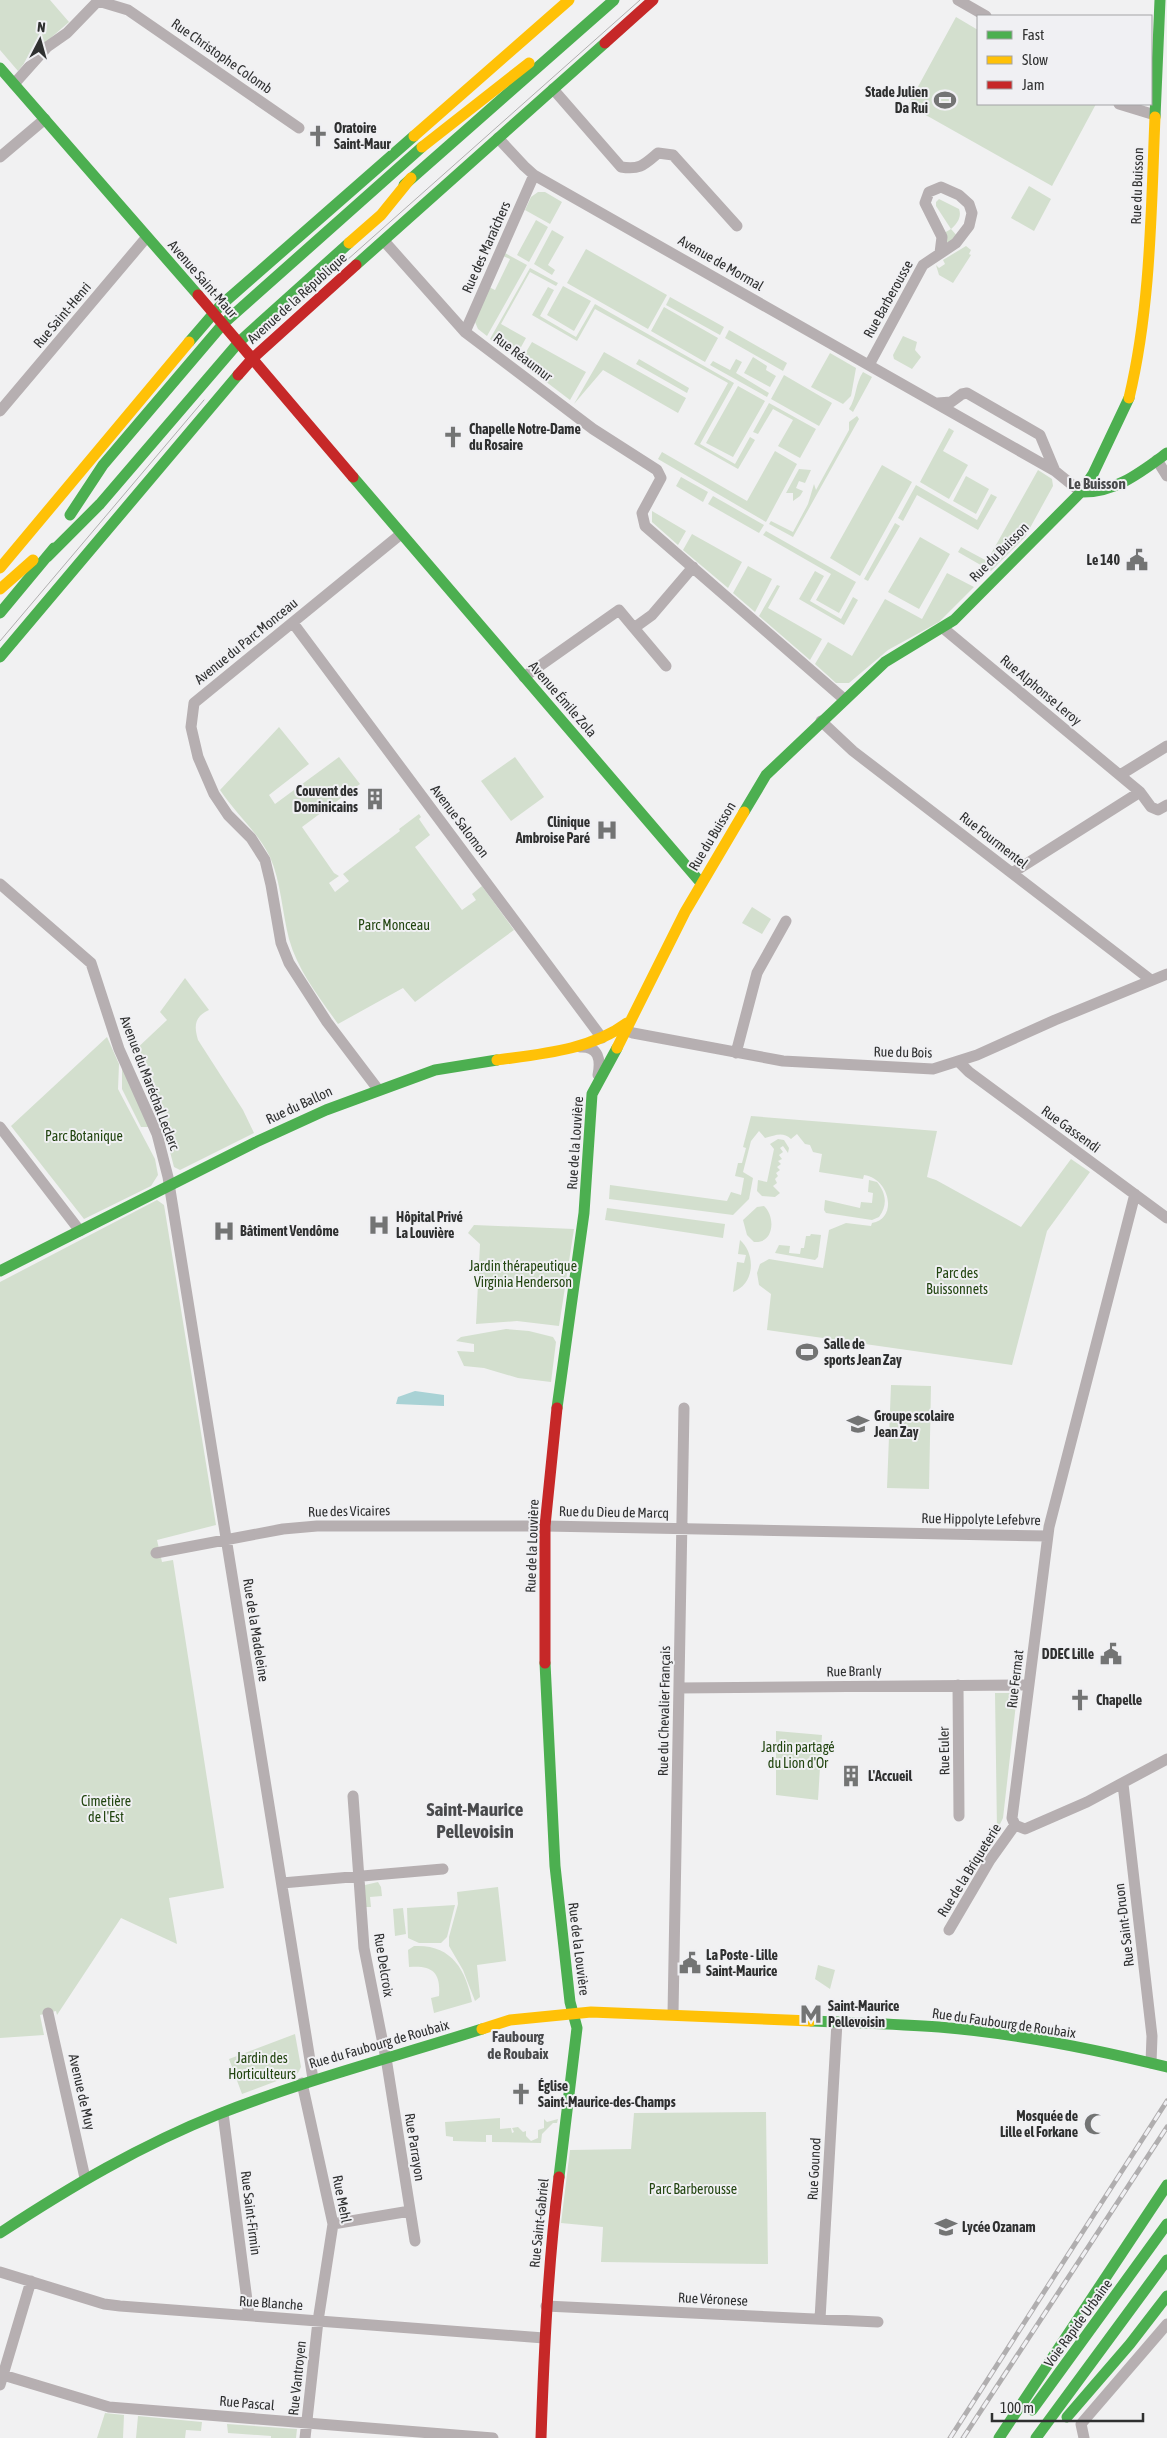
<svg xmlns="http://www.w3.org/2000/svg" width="1167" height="2438" viewBox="0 0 1167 2438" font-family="'Asap Condensed',sans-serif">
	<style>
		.green { fill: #d3dfce }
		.water { fill: #a9d2d5 }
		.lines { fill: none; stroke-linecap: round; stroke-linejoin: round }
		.street { stroke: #b6afb1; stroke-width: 11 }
		.fast { stroke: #4caf50; stroke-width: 11 }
		.slow { stroke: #ffc107; stroke-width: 11 }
		.jam { stroke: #c62828; stroke-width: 11 }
		.tram { stroke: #b0aeaf; stroke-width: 1 }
		.rail-casing { stroke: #b0aeaf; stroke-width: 5 }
		.rail { stroke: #f0f0f3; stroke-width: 3; stroke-dasharray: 9; stroke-linecap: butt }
		.labels { text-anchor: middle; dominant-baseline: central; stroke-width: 4; stroke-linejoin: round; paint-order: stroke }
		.street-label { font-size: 14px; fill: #2f3030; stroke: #f0f0f3 }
		.poi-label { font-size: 14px; font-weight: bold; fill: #2f3030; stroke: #f0f0f3; text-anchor: start }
		.park-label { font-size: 14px; fill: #224510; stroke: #f0f0f3 }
		.neighbourhood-label { font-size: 15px; font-weight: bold; fill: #494a4c; stroke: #f0f0f3 }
		.district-label { font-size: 19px; font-weight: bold; fill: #494a4c; stroke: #f0f0f3 }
	</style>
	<rect width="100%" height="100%" fill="#f1f1f2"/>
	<!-- green -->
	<path class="green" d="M0,0H50L69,22L30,56L18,71L0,50Z
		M956,17L978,30V104H1096L1052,186L908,105Z
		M1029,186L1051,199L1034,231L1011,218Z
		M538,192H545L562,202L550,224L525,210L531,197Z
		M939,199L959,209C962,217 957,224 951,229L958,237L951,242H946L944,233L951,229L936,206V202Z
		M536,220L548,227L529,262L517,255Z
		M552,230L564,237L548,265L555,270L552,275L534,264Z
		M966,246L971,250L969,254L971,255L953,283L939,275L936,265L939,268L945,264L943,260Z
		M586,249L667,295L648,329L567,283Z
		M505,253L527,265L487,336L478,329L475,322L489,287L495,290L510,259L503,256Z
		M530,268L558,283L556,286L530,272L501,324L526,338L515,358L490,339Z
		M563,286L591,301L574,331L547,315Z
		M548,287L554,290L540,316L576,337L595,304L734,383L700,444L735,464L750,437L755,440L738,469L694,444L728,383L595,309L577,341L532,315Z
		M670,297L724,327L720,335L666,305Z
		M664,307L718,338L705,362L651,331Z
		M729,330L787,363L783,371L725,338Z
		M903,336L917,342L915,350L921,357L912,369L894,359L893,355Z
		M532,342L586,372L570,400L520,362Z
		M604,352L686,398L678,413L603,370L574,404Z
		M830,353L856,368L851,396L843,404L811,387Z
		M753,357L767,366L766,370L776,376L770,387L744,373Z
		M639,359L689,388L687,393L636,364Z
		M736,359L742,362L736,373L769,393L767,397L710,365L713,361L730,370Z
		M863,372L872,377L853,412L849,409C857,397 855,384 863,372Z
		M784,375L832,403L819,426L771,399Z
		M738,386L765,401L733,457L706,443Z
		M769,403L816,429L800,458L778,446L793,420L773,409L758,434L753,432Z
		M857,416L859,419L793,537L769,524L771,521L793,532L808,504L814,484L816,490L849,430V422Z
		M949,428L954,431L943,451L968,465L949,499L920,482Z
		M775,451L797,464L766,522L658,459L662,452L747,501Z
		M882,465L912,482L860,576L830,558Z
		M799,469L811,470L805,483L799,481L796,488L803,491L800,496L793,501V493H786Z
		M1038,470L1052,479L1053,486L1025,537L991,571L958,552L961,547L987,561Z
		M966,476L989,489L976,514L953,501Z
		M681,477L708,492L703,502L676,486Z
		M916,485L977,520L991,494L997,497L978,530L917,495L903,521L898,518Z
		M713,496L764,525L759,533L708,504Z
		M652,511L686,531L678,545L652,522Z
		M895,523L900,526L868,581L864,579Z
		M766,531L856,582L839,613L816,600L831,574L763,535Z
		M692,534L742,562L728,588L683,550Z
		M920,537L950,554L919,609L888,592Z
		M748,566L772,579L755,612L733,593Z
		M815,571L824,576L810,601L841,619L853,597L858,600L844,625L799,599Z
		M947,573L974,587L939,622L888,650L849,683H836L815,664L828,642L852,656L885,599L922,619Z
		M777,585L780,586L768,608L822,639L810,660L759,616Z
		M279,727L309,764L269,795L275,804L339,757L360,784L302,827L334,873L339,876L329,883L335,892L349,881L343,874L400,831L399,829L419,814L421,817L419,819L430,835L415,847L462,910L476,900L472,894L482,886L514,930L415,1002L403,988L338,1024C319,997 298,971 289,939C282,912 281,882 270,857C258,832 235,813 220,790Z
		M515,757L544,797L511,821L481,781Z
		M752,907L771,919L762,934L742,923Z
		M185,978L209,1010C194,1017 194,1026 198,1040L243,1110L254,1133L180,1170L174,1167L158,1106L132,1053L167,1020L160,1012Z
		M107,1037L119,1064L118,1089L155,1159L158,1175L151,1186L84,1219L11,1126Z
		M122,1064L150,1127H141L122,1089Z
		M751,1116L937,1131L927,1177L936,1180L1021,1227L1071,1159L1090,1172L1047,1231L1012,1365L767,1330L771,1294L759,1285L757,1273L760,1264L769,1259L823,1268L829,1230L846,1223L871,1226L872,1223C899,1218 889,1178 864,1175L863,1179L819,1172L822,1154L813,1152L810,1145L805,1144L797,1134L791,1139C782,1131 775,1136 765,1138L759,1131L751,1141L743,1172L753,1178L749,1199L733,1215L609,1199L610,1185L727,1201L731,1192L741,1195L744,1178L735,1176L738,1163H742L746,1148L743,1147Z
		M778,1139L784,1140L789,1148L788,1153L783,1146L780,1148L783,1152L779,1155L782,1159L778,1161L781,1164L777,1167L780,1170L776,1173L778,1176L775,1179L777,1183L773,1186L780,1193L775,1197L762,1196L757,1191L758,1180L767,1182L774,1149L770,1144Z
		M869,1180L877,1182C886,1193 888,1205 879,1217L872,1220L826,1213L824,1210L825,1200L860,1208L861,1202L872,1203L873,1193L868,1192Z
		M157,1200L164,1205L216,1525L157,1540L162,1562L173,1560L224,1888L169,1898L177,1944L121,1918L57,2015L56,2011L40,2015L44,2035L0,2038V1282Z
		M764,1206C776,1217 774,1244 754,1242L747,1235L743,1220L757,1207Z
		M607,1208L725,1224L723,1238L605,1220Z
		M474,1225L574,1229L559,1326L517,1321L476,1324L480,1244L468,1233Z
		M811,1234L821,1235L818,1257L815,1260L775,1253L779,1245L790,1246L789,1253L800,1254L801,1248H804L806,1236H810Z
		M740,1240C756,1254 755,1284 733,1292L737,1262L744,1263L746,1255L738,1254Z
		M506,1329L529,1331L553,1337L556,1342L551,1382L518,1378L484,1368L464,1366L457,1351L474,1352V1344L456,1341L461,1337Z
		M891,1385L931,1386L929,1489L887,1488Z
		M995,1693H1011L1016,1696V1704L1003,1818L997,1830Z
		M776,1731L822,1735L818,1800L776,1795Z
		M378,1882L381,1887L382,1896L370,1897L371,1907H365V1885Z
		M498,1887L506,1961L477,1965L480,1997L475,2001L463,1970L449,1946V1937L458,1904L457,1892Z
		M455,1905L447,1937L441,1943H419L408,1938L407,1908Z
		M403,1908L406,1934L395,1936L393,1909Z
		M414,1946C451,1944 466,1969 472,2002L434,2013L431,1998L439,1996C441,1972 432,1965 409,1967L408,1950Z
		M818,1965L835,1970L830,1989L815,1979Z
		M295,2034L301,2067L298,2073L242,2094L229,2059Z
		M766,2112L768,2264L601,2262L603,2227L561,2223L570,2150L631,2149L634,2113Z
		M500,2118V2129L511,2128L512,2133L514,2132L512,2128L518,2127L523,2132L526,2131V2136L531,2141L538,2138V2130L544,2128V2119L547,2122L558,2119L557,2123H553L542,2134L541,2143L492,2142V2135H486V2142L453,2141V2137L446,2136L445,2122Z
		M105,2413L124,2415L123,2438H97Z
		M138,2416L202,2422L201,2431L186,2430L185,2438H136Z
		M227,2424L297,2429L296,2438H271V2436L228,2433Z"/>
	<!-- water -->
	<path class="water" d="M415,1391L444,1395V1406L396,1404L398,1397Z"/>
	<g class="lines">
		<!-- street -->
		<path class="street" d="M958,0L986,16
			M14,84L47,47L67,33L98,1L128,10L299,128
			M553,89L621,167C640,170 644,165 658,153L673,155L737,226
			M1119,104L1155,115
			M498,138L524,166L534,175L1055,471L1081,492
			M0,157L45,119
			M384,241L465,332L593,429L657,470L661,478L642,513L645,526L844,699
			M465,332L534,175
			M869,365L923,265L956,243L969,226L972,213L969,204L959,195L941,187L929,192L925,203L942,237L940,253
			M938,403L951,402L962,394L967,393L1040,435L1055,471
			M0,411L146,238
			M1157,460L1167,476
			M293,623L602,1038
			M634,628L666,666
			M943,628L1140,792L1151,807L1158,810L1167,805
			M524,677L619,610L634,628L652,615L693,567
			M821,721L853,751L1151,980
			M1120,775L1167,746
			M1012,873L1140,792
			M0,884L91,963L119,1049L157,1134L168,1177L313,2079
			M622,1029L633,1033L783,1061L933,1069L977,1055L1055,1020L1167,974
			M580,1047C599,1046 601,1060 598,1075
			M736,1053L757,973L786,921
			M959,1062L969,1072L1167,1218
			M377,1088L327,1022L289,963L281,943L271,885L265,860L251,838L228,815L214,794L198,757L191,727L194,703L401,534
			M0,1127L80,1231
			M156,1553L283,1529L317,1526H545L1047,1536
			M958,1685L959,1816
			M679,1688L1029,1685
			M1123,1784L1152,2036L1151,2063
			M353,1796L364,1948L387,2064L415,2241
			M1015,1825L1012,1818L1049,1527L1135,1194
			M1015,1825L1025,1829L1087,1802L1167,1759
			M282,1883L443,1869
			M949,1930L990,1860L1015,1825
			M48,2013L85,2178
			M673,2014L684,1408
			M302,2083L333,2224L318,2321L305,2438
			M223,2113L249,2316
			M333,2224L410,2211
			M0,2272L104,2304L120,2306L544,2338
			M546,2306L878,2322
			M820,2319L837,2022
			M3,2375L109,2407L493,2438
			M0,2385L31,2281
			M1084,2438L1081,2424L1167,2324"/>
		<!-- fast -->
		<path class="fast" d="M0,68L198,295
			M1155,117L1160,0
			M404,185L614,0
			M356,265L605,43
			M189,342L220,306L414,136
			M353,477L701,883
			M1081,492C1115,493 1141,472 1167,453
			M70,515L103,465L223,324L422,147
			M47,557L100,504L239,342L349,243
			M0,613L54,548
			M0,657L238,375
			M744,812L766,775L885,662L954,620L1081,492L1093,474L1129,398
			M0,1271L256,1142L326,1110L435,1070L497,1060
			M557,1408L584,1213L592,1094L617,1048
			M545,1663L555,1866L570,2002L577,2028L559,2177
			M811,2021C853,2023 897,2024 939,2027C1015,2033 1094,2049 1167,2067
			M0,2233C70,2187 141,2145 219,2114C305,2080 394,2057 482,2029
			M1032,2410L1167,2224
			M1067,2417L1130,2344L1167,2296
			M999,2438L1167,2185
			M1036,2438L1167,2260"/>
		<!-- slow -->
		<path class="slow" d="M414,136L569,0
			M422,147L529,63
			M349,243L381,215L411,178
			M1129,398C1151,306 1151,211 1155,117
			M0,568L189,342
			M0,589L33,560
			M617,1048L685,912L744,812
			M497,1060C541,1054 591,1050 627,1023
			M482,2029L510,2020L591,2012L811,2021"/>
		<!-- jam -->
		<path class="jam" d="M605,43L653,0
			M198,295L353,477
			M238,375L253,358L356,265
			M545,1663V1526L557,1408
			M541,2438C544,2351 548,2264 559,2177"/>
		<!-- tram -->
		<path class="tram" d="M293,308L640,0
			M0,641L204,400"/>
		<!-- rail casing -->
		<g class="rail-casing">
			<path id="rail" d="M950,2438L1167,2101
				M963,2438L1167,2127"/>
		</g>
		<!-- rail -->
		<use href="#rail" class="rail"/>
	</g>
	<!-- icons -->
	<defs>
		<g id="stadium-bare" transform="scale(1.725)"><path d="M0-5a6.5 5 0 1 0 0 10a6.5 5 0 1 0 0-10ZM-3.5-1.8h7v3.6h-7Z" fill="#737474" stroke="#f0f0f3" stroke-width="2.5" paint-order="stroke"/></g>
		<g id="church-bare" transform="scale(1.725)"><path d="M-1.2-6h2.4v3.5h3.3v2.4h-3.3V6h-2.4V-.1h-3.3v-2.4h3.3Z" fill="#737474" stroke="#f0f0f3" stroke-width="2.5" paint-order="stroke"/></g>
		<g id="civic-bare" transform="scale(1.725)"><path d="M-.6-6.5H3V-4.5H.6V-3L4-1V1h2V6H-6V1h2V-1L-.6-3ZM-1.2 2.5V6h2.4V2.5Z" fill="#737474" stroke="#f0f0f3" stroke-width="2.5" paint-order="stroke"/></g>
		<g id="building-bare" transform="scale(1.725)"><path d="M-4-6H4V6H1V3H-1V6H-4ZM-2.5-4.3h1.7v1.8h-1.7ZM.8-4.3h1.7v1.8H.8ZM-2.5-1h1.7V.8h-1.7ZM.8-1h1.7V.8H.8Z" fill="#737474" stroke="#f0f0f3" stroke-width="2.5" paint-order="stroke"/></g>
		<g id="hospital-bare" transform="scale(1.725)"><path d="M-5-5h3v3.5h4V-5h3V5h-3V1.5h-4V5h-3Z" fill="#737474" stroke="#f0f0f3" stroke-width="2.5" paint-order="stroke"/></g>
		<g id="school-bare" transform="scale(1.725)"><path d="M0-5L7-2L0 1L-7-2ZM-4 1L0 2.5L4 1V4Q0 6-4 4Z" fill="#737474" stroke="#f0f0f3" stroke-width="2.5" paint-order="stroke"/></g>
		<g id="metro-bare" transform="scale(1.725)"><path d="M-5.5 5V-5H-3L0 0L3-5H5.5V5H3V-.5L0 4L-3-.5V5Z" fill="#737474" stroke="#f0f0f3" stroke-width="2.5" paint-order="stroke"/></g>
		<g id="mosque-bare" transform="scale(1.725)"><path d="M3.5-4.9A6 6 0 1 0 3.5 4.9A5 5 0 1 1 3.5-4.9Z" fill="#737474" stroke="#f0f0f3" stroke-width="2.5" paint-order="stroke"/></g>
	</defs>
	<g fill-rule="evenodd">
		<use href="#stadium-bare" x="945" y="100"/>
		<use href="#church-bare" x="318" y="136"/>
		<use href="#church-bare" x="453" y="437"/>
		<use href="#civic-bare" x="1137" y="560"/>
		<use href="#building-bare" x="375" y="799"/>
		<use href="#hospital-bare" x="607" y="830"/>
		<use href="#hospital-bare" x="379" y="1225"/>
		<use href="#hospital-bare" x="224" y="1231"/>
		<use href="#stadium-bare" x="807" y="1352"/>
		<use href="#school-bare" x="858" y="1424"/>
		<use href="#civic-bare" x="1111" y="1654"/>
		<use href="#church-bare" x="1080" y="1700"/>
		<use href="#building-bare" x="851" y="1776"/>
		<use href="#civic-bare" x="690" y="1963"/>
		<use href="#metro-bare" x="811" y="2014"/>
		<use href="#church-bare" x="521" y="2094"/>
		<use href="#mosque-bare" x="1095" y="2124"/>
		<use href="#school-bare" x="946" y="2227"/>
	</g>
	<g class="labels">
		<!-- street labels -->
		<g class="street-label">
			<text transform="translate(222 56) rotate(35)">Rue Christophe Colomb</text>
			<text transform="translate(1137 186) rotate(-88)">Rue du Buisson</text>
			<text transform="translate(486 247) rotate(-66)">Rue des Maraîchers</text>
			<text transform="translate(721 263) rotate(30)">Avenue de Mormal</text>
			<text transform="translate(203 279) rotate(49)">Avenue Saint-Maur</text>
			<text transform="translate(297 298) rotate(-42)">Avenue de la République</text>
			<text transform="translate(888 299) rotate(-61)">Rue Barberousse</text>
			<text transform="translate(62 315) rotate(-50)">Rue Saint-Henri</text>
			<text transform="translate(523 357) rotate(37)">Rue Réaumur</text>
			<text transform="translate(999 552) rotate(-45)">Rue du Buisson</text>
			<text transform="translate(246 641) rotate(-39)">Avenue du Parc Monceau</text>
			<text transform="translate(1041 690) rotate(40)">Rue Alphonse Leroy</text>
			<text transform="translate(563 699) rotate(49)">Avenue Émile Zola</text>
			<text transform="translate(460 821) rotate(53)">Avenue Salomon</text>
			<text transform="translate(712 836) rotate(-59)">Rue du Buisson</text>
			<text transform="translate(994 840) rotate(38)">Rue Fourmentel</text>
			<text transform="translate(903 1052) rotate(1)">Rue du Bois</text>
			<text transform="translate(150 1083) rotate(69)">Avenue du Maréchal Leclerc</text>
			<text transform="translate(299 1105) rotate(-25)">Rue du Ballon</text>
			<text transform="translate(1071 1129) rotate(36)">Rue Gassendi</text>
			<text transform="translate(575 1143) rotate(-86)">Rue de la Louvière</text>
			<text transform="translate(349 1511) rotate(-1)">Rue des Vicaires</text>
			<text transform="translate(614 1512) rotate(1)">Rue du Dieu de Marcq</text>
			<text transform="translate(981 1519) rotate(1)">Rue Hippolyte Lefebvre</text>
			<text transform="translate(532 1546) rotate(-88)">Rue de la Louvière</text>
			<text transform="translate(256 1630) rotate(81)">Rue de la Madeleine</text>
			<text transform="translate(854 1671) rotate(-1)">Rue Branly</text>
			<text transform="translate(1015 1679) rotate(-83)">Rue Fermat</text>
			<text transform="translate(664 1711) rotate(-89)">Rue du Chevalier Français</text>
			<text transform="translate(944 1751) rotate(-91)">Rue Euler</text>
			<text transform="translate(969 1870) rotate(-58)">Rue de la Briqueterie</text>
			<text transform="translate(1124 1925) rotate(-97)">Rue Saint-Druon</text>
			<text transform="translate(579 1949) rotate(83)">Rue de la Louvière</text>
			<text transform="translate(384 1965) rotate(81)">Rue Delcroix</text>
			<text transform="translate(1004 2023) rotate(8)">Rue du Faubourg de Roubaix</text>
			<text transform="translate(379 2044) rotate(-16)">Rue du Faubourg de Roubaix</text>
			<text transform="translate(82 2092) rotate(77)">Avenue de Muy</text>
			<text transform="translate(415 2147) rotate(81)">Rue Parrayon</text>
			<text transform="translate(814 2169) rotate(-87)">Rue Gounod</text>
			<text transform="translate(342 2199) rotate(79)">Rue Mehl</text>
			<text transform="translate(251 2213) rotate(83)">Rue Saint-Firmin</text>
			<text transform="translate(539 2223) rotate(-84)">Rue Saint-Gabriel</text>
			<text transform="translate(713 2299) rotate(3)">Rue Véronese</text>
			<text transform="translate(271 2303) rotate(4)">Rue Blanche</text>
			<text transform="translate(1078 2323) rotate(-54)">Voie Rapide Urbaine</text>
			<text transform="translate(297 2378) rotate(-84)">Rue Vantroyen</text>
			<text transform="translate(247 2403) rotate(5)">Rue Pascal</text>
		</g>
		<!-- poi labels -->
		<g class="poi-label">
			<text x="928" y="92" text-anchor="end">Stade Julien<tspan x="928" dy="16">Da Rui</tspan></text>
			<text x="334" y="128">Oratoire<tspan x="334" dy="16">Saint-Maur</tspan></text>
			<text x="469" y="429">Chapelle Notre-Dame<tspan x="469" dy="16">du Rosaire</tspan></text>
			<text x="1120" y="560" text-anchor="end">Le 140</text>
			<text x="358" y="791" text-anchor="end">Couvent des<tspan x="358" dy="16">Dominicains</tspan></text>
			<text x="590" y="822" text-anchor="end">Clinique<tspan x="590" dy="16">Ambroise Paré</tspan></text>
			<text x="396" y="1217">Hôpital Privé<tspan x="396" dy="16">La Louvière</tspan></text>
			<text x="240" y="1231">Bâtiment Vendôme</text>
			<text x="824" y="1344">Salle de<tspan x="824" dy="16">sports Jean Zay</tspan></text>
			<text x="874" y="1416">Groupe scolaire<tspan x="874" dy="16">Jean Zay</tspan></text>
			<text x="1094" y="1654" text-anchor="end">DDEC Lille</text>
			<text x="1096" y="1700">Chapelle</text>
			<text x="868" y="1776">L'Accueil</text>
			<text x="706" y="1955">La Poste - Lille<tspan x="706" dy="16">Saint-Maurice</tspan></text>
			<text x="828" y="2006">Saint-Maurice<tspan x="828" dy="16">Pellevoisin</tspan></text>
			<text x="538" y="2086">Église<tspan x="538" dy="16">Saint-Maurice-des-Champs</tspan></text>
			<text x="1078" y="2116" text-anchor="end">Mosquée de<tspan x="1078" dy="16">Lille el Forkane</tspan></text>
			<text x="962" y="2227">Lycée Ozanam</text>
		</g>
		<!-- park labels -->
		<g class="park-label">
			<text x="394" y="925">Parc Monceau</text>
			<text x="84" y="1136">Parc Botanique</text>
			<text x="523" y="1266">Jardin thérapeutique<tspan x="523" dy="16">Virginia Henderson</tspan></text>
			<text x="957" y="1273">Parc des<tspan x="957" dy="16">Buissonnets</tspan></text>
			<text x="798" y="1747">Jardin partagé<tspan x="798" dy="16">du Lion d'Or</tspan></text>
			<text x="106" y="1801">Cimetière<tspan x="106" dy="16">de l'Est</tspan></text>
			<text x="262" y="2058">Jardin des<tspan x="262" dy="16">Horticulteurs</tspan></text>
			<text x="693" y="2189">Parc Barberousse</text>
		</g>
		<!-- neighbourhood labels -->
		<g class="neighbourhood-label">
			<text x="1097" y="483">Le Buisson</text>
			<text x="518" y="2036">Faubourg<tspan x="518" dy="17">de Roubaix</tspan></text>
		</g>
		<!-- district labels -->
		<g class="district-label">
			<text x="475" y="1809">Saint-Maurice<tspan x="475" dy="22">Pellevoisin</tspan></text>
		</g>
	</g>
	<!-- legend -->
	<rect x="977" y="15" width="175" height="90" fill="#f0f0f3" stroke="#a3a3a5"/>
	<rect x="987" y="31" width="25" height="8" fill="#4caf50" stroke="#a3a3a5"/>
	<text x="1022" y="40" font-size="15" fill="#2f3030">Fast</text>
	<rect x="987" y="56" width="25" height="8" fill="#ffc107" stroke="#a3a3a5"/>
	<text x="1022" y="65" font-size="15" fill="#2f3030">Slow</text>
	<rect x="987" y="81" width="25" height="8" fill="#c62828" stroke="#a3a3a5"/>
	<text x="1022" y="90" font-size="15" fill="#2f3030">Jam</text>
	<!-- north arrow -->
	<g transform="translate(40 40) rotate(6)" stroke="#f0f0f3" stroke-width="4" paint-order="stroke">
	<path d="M0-4L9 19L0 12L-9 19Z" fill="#2f3030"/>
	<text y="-8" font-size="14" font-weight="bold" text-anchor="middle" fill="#2f3030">N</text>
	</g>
	<!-- scale -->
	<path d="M992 2413v8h151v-8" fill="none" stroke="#2f3030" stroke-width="2.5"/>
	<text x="1000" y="2413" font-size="15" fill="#2f3030" stroke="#f0f0f3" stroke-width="4" paint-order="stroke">100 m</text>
</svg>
